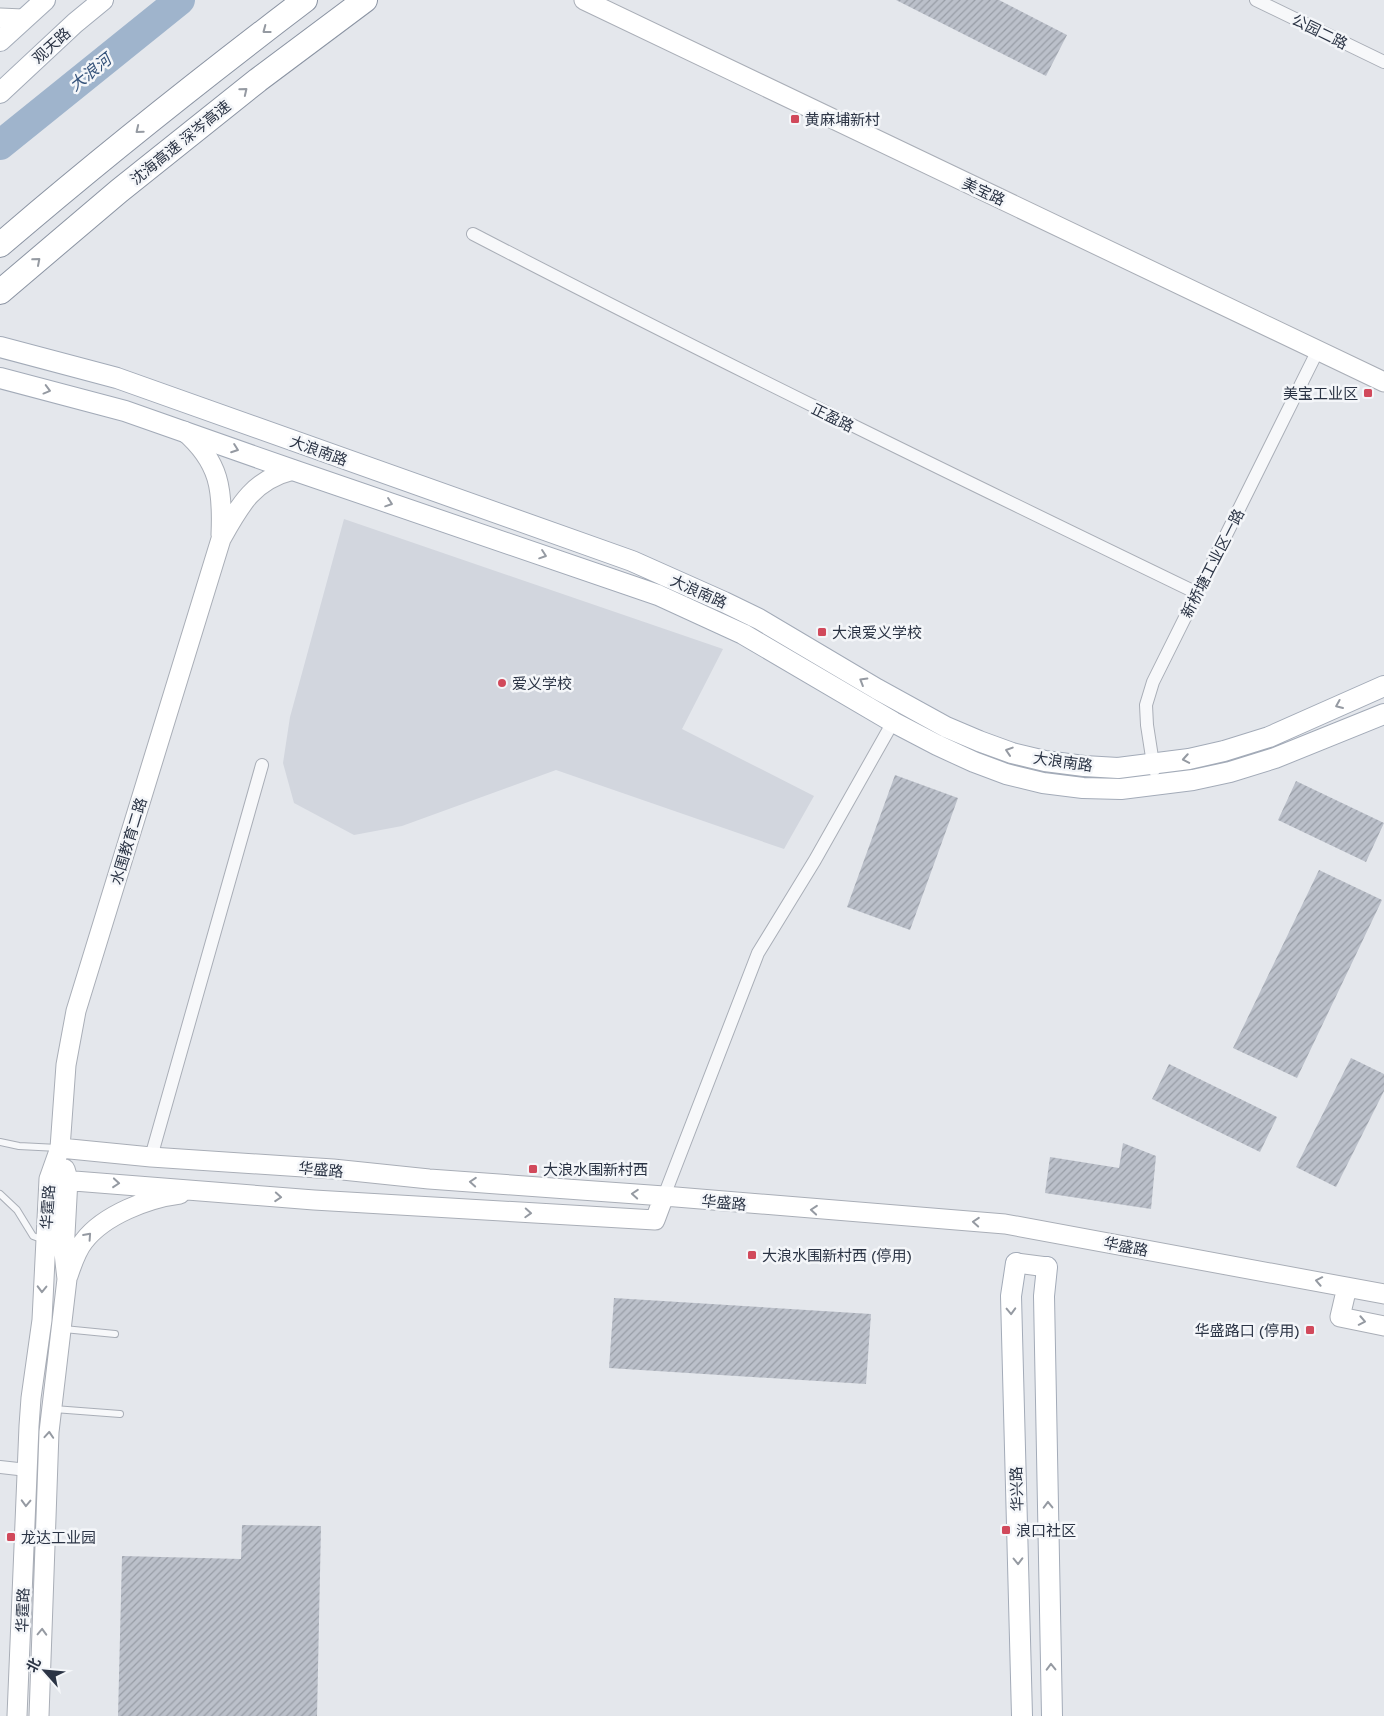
<svg xmlns="http://www.w3.org/2000/svg" width="1384" height="1716" viewBox="0 0 1384 1716" font-family="'Golos Text','Noto Sans SC',sans-serif">
	<style>
		.built { fill: #d2d6de }
		.lines { fill: none; stroke-linecap: round; stroke-linejoin: round }
		.river { stroke: #9fb4cc; stroke-width: 30 }
		.building { fill: url(#building-hatch) }
		.lane-casing { stroke: #a9aeb7; stroke-width: 8 }
		.street-casing { stroke: #a9aeb7; stroke-width: 14 }
		.secondary-casing { stroke: #a9aeb7; stroke-width: 21 }
		.primary-casing { stroke: #a3abb8; stroke-width: 22 }
		.highway-casing { stroke: #8b94a3; stroke-width: 26 }
		.lane { stroke: #f7f8fa; stroke-width: 6 }
		.street { stroke: #f7f8fa; stroke-width: 12 }
		.secondary { stroke: #fff; stroke-width: 19 }
		.primary { stroke: #fff; stroke-width: 20 }
		.highway { stroke: #fff; stroke-width: 24 }
		.oneway { stroke: #959aa2 }
		.poi-dot { fill: #d1495b; stroke: #f4f6f9; stroke-width: 2 }
		.labels { text-anchor: middle; dominant-baseline: central; stroke-width: 5; stroke-linejoin: round; paint-order: stroke }
		.street-label { font-size: 15px; fill: #2b3445; stroke: #f4f6f9 }
		.poi-label { font-size: 15px; fill: #2b3445; stroke: #f4f6f9; text-anchor: start }
		.water-label { font-size: 16px; font-style: italic; fill: #34527a; stroke: #f4f6f9 }
	</style>
	<defs>
		<pattern id="building-hatch" width="6" height="6" patternUnits="userSpaceOnUse" patternTransform="scale(1.25)"><rect width="6" height="6" fill="#bbc0ca"/><path d="M-1 1l2-2M0 6l6-6M5 7l2-2" fill="none" stroke="#989da6"/></pattern>
	</defs>
	<rect width="100%" height="100%" fill="#e4e7ec"/>
	<!-- built -->
	<path class="built" d="M344,519L723,649L682,729L814,796L784,849L556,770L402,826L354,835L294,803L283,763L290,717Z"/>
	<g class="lines">
		<!-- river -->
		<path class="river" d="M0,145L180,0"/>
	</g>
	<!-- building -->
	<path class="building" d="M896,0H999L1067,35L1046,76Z
		M895,775L958,798L910,930L847,907Z
		M1296,781L1384,823L1366,862L1278,820Z
		M1319,870L1382,900L1297,1078L1233,1048Z
		M1351,1058L1384,1074V1091L1336,1187L1296,1167Z
		M1169,1064L1277,1117L1260,1152L1152,1099Z
		M1123,1143L1156,1156L1151,1209L1045,1193L1050,1157L1119,1168Z
		M614,1298L871,1314L866,1384L609,1368Z
		M242,1525L321,1526L317,1716H118L122,1556L241,1559Z"/>
	<g class="lines">
		<!-- lane casing -->
		<g class="lane-casing">
			<path id="lane" d="M0,1142L19,1146L58,1148
				M0,1194L17,1210L33,1236L44,1240
				M64,1329L115,1334
				M54,1409L120,1414"/>
		</g>
		<!-- street casing -->
		<g class="street-casing">
			<path id="street" d="M1256,0L1384,62
				M473,234C712,358 955,476 1197,593
				M1154,770L1147,725L1146,705L1153,682L1318,350
				M151,1157L262,765
				M664,1196L758,953L815,860L893,722
				M0,1467L27,1470"/>
		</g>
		<!-- secondary casing -->
		<g class="secondary-casing">
			<path id="secondary" d="M584,0L1384,382
				M0,18L23,19
				M184,431C220,462 223,490 221,535
				M60,1148L151,1157L333,1169L429,1179L664,1196L1005,1224L1384,1294
				M49,1179L314,1200L655,1220L664,1196
				M1016,1263L1047,1267
				M68,1276C72,1264 76,1251 84,1241C104,1215 148,1198 180,1194
				M1347,1287L1340,1317L1384,1326
				M17,1716L29,1426L31,1398L42,1320L49,1179L60,1148L66,1065L76,1011L221,539C240,505 253,480 293,470
				M39,1716L49,1432L67,1279L64,1253L68,1179L65,1169"/>
		</g>
		<!-- primary casing -->
		<g class="primary-casing">
			<path id="primary" d="M0,41L45,0
				M0,93L75,23L103,0
				M0,347L117,378L632,561L724,602L759,619L877,689L946,727L979,741L1012,753L1045,761L1084,766L1118,768L1189,759L1224,751L1269,737L1384,686
				M0,378L125,411L293,470L658,595L743,634L893,722L937,745L974,762L1006,774L1043,783L1083,788L1121,789L1193,780L1230,772L1275,758L1384,714
				M1016,1263L1011,1296L1022,1716
				M1047,1267L1044,1296L1052,1716"/>
		</g>
		<!-- highway casing -->
		<g class="highway-casing">
			<path id="highway" d="M0,245C99,160 201,79 305,0
				M0,292L119,191L258,80L365,0"/>
		</g>
		<!-- lane -->
		<use href="#lane" class="lane"/>
		<!-- street -->
		<use href="#street" class="street"/>
		<!-- secondary -->
		<use href="#secondary" class="secondary"/>
		<!-- primary -->
		<use href="#primary" class="primary"/>
		<!-- highway -->
		<use href="#highway" class="highway"/>
	</g>
	<!-- one-way arrows -->
	<defs><path id="oneway-chevron" d="M-2-3.5L2.5 0L-2 3.5" fill="none" stroke-width="1.6" stroke-linecap="round" stroke-linejoin="round" transform="scale(1.25)"/></defs>
	<g class="oneway">
		<use href="#oneway-chevron" transform="translate(266 30) rotate(143)"/>
		<use href="#oneway-chevron" transform="translate(244 91) rotate(-39)"/>
		<use href="#oneway-chevron" transform="translate(139 130) rotate(141)"/>
		<use href="#oneway-chevron" transform="translate(37 261) rotate(-41)"/>
		<use href="#oneway-chevron" transform="translate(47 390) rotate(15)"/>
		<use href="#oneway-chevron" transform="translate(235 449) rotate(20)"/>
		<use href="#oneway-chevron" transform="translate(389 503) rotate(19)"/>
		<use href="#oneway-chevron" transform="translate(543 555) rotate(19)"/>
		<use href="#oneway-chevron" transform="translate(863 681) rotate(-149)"/>
		<use href="#oneway-chevron" transform="translate(1339 705) rotate(157)"/>
		<use href="#oneway-chevron" transform="translate(1009 751) rotate(-162)"/>
		<use href="#oneway-chevron" transform="translate(1186 759) rotate(170)"/>
		<use href="#oneway-chevron" transform="translate(473 1182) rotate(-176)"/>
		<use href="#oneway-chevron" transform="translate(116 1183) rotate(5)"/>
		<use href="#oneway-chevron" transform="translate(635 1194) rotate(-176)"/>
		<use href="#oneway-chevron" transform="translate(278 1197) rotate(4)"/>
		<use href="#oneway-chevron" transform="translate(814 1210) rotate(-175)"/>
		<use href="#oneway-chevron" transform="translate(528 1213) rotate(3)"/>
		<use href="#oneway-chevron" transform="translate(976 1222) rotate(-176)"/>
		<use href="#oneway-chevron" transform="translate(88 1236) rotate(-48)"/>
		<use href="#oneway-chevron" transform="translate(1319 1281) rotate(-169)"/>
		<use href="#oneway-chevron" transform="translate(42 1289) rotate(91)"/>
		<use href="#oneway-chevron" transform="translate(1011 1311) rotate(88)"/>
		<use href="#oneway-chevron" transform="translate(1362 1321) rotate(11)"/>
		<use href="#oneway-chevron" transform="translate(49 1435) rotate(-86)"/>
		<use href="#oneway-chevron" transform="translate(26 1503) rotate(92)"/>
		<use href="#oneway-chevron" transform="translate(1048 1505) rotate(-91)"/>
		<use href="#oneway-chevron" transform="translate(1018 1561) rotate(89)"/>
		<use href="#oneway-chevron" transform="translate(42 1632) rotate(-88)"/>
		<use href="#oneway-chevron" transform="translate(1051 1667) rotate(-91)"/>
	</g>
	<!-- markers -->
	<g class="poi-dot">
		<rect x="790" y="114" width="10" height="10" rx="2.5"/>
		<rect x="1363" y="388" width="10" height="10" rx="2.5"/>
		<rect x="817" y="627" width="10" height="10" rx="2.5"/>
		<circle cx="502" cy="683" r="5"/>
		<rect x="528" y="1164" width="10" height="10" rx="2.5"/>
		<rect x="747" y="1250" width="10" height="10" rx="2.5"/>
		<rect x="1305" y="1325" width="10" height="10" rx="2.5"/>
		<rect x="1001" y="1525" width="10" height="10" rx="2.5"/>
		<rect x="6" y="1532" width="10" height="10" rx="2.5"/>
	</g>
	<g class="labels">
		<!-- street labels -->
		<g class="street-label">
			<text transform="translate(1320 31) rotate(26)">公园二路</text>
			<text transform="translate(51 45) rotate(-42)">观天路</text>
			<text transform="translate(180 142) rotate(-39)">沈海高速 深岑高速</text>
			<text transform="translate(984 191) rotate(25)">美宝路</text>
			<text transform="translate(833 417) rotate(26)">正盈路</text>
			<text transform="translate(319 450) rotate(20)">大浪南路</text>
			<text transform="translate(1212 563) rotate(-63)">新桥塘工业区一路</text>
			<text transform="translate(699 591) rotate(24)">大浪南路</text>
			<text transform="translate(1063 761) rotate(8)">大浪南路</text>
			<text transform="translate(128 841) rotate(-73)">水围教育二路</text>
			<text transform="translate(321 1169) rotate(5)">华盛路</text>
			<text transform="translate(724 1202) rotate(5)">华盛路</text>
			<text transform="translate(47 1207) rotate(-86)">华霆路</text>
			<text transform="translate(1126 1246) rotate(11)">华盛路</text>
			<text transform="translate(1016 1489) rotate(-92)">华兴路</text>
			<text transform="translate(22 1610) rotate(-88)">华霆路</text>
		</g>
		<!-- poi labels -->
		<g class="poi-label">
			<text x="805" y="119">黄麻埔新村</text>
			<text x="1358" y="393" text-anchor="end">美宝工业区</text>
			<text x="832" y="632">大浪爱义学校</text>
			<text x="512" y="683">爱义学校</text>
			<text x="543" y="1169">大浪水围新村西</text>
			<text x="762" y="1255">大浪水围新村西 (停用)</text>
			<text x="1300" y="1330" text-anchor="end">华盛路口 (停用)</text>
			<text x="1016" y="1530">浪口社区</text>
			<text x="21" y="1537">龙达工业园</text>
		</g>
		<!-- water labels -->
		<g class="water-label">
			<text transform="translate(90 72) rotate(-39)">大浪河</text>
		</g>
	</g>
	<!-- north arrow -->
	<g transform="translate(45 1671) rotate(297)" stroke="#f4f6f9" stroke-width="4" paint-order="stroke">
	<path d="M0-4L9 19L0 12L-9 19Z" fill="#2b3445"/>
	<text y="-8" font-size="14" font-weight="bold" text-anchor="middle" fill="#2b3445">北</text>
	</g>
</svg>
